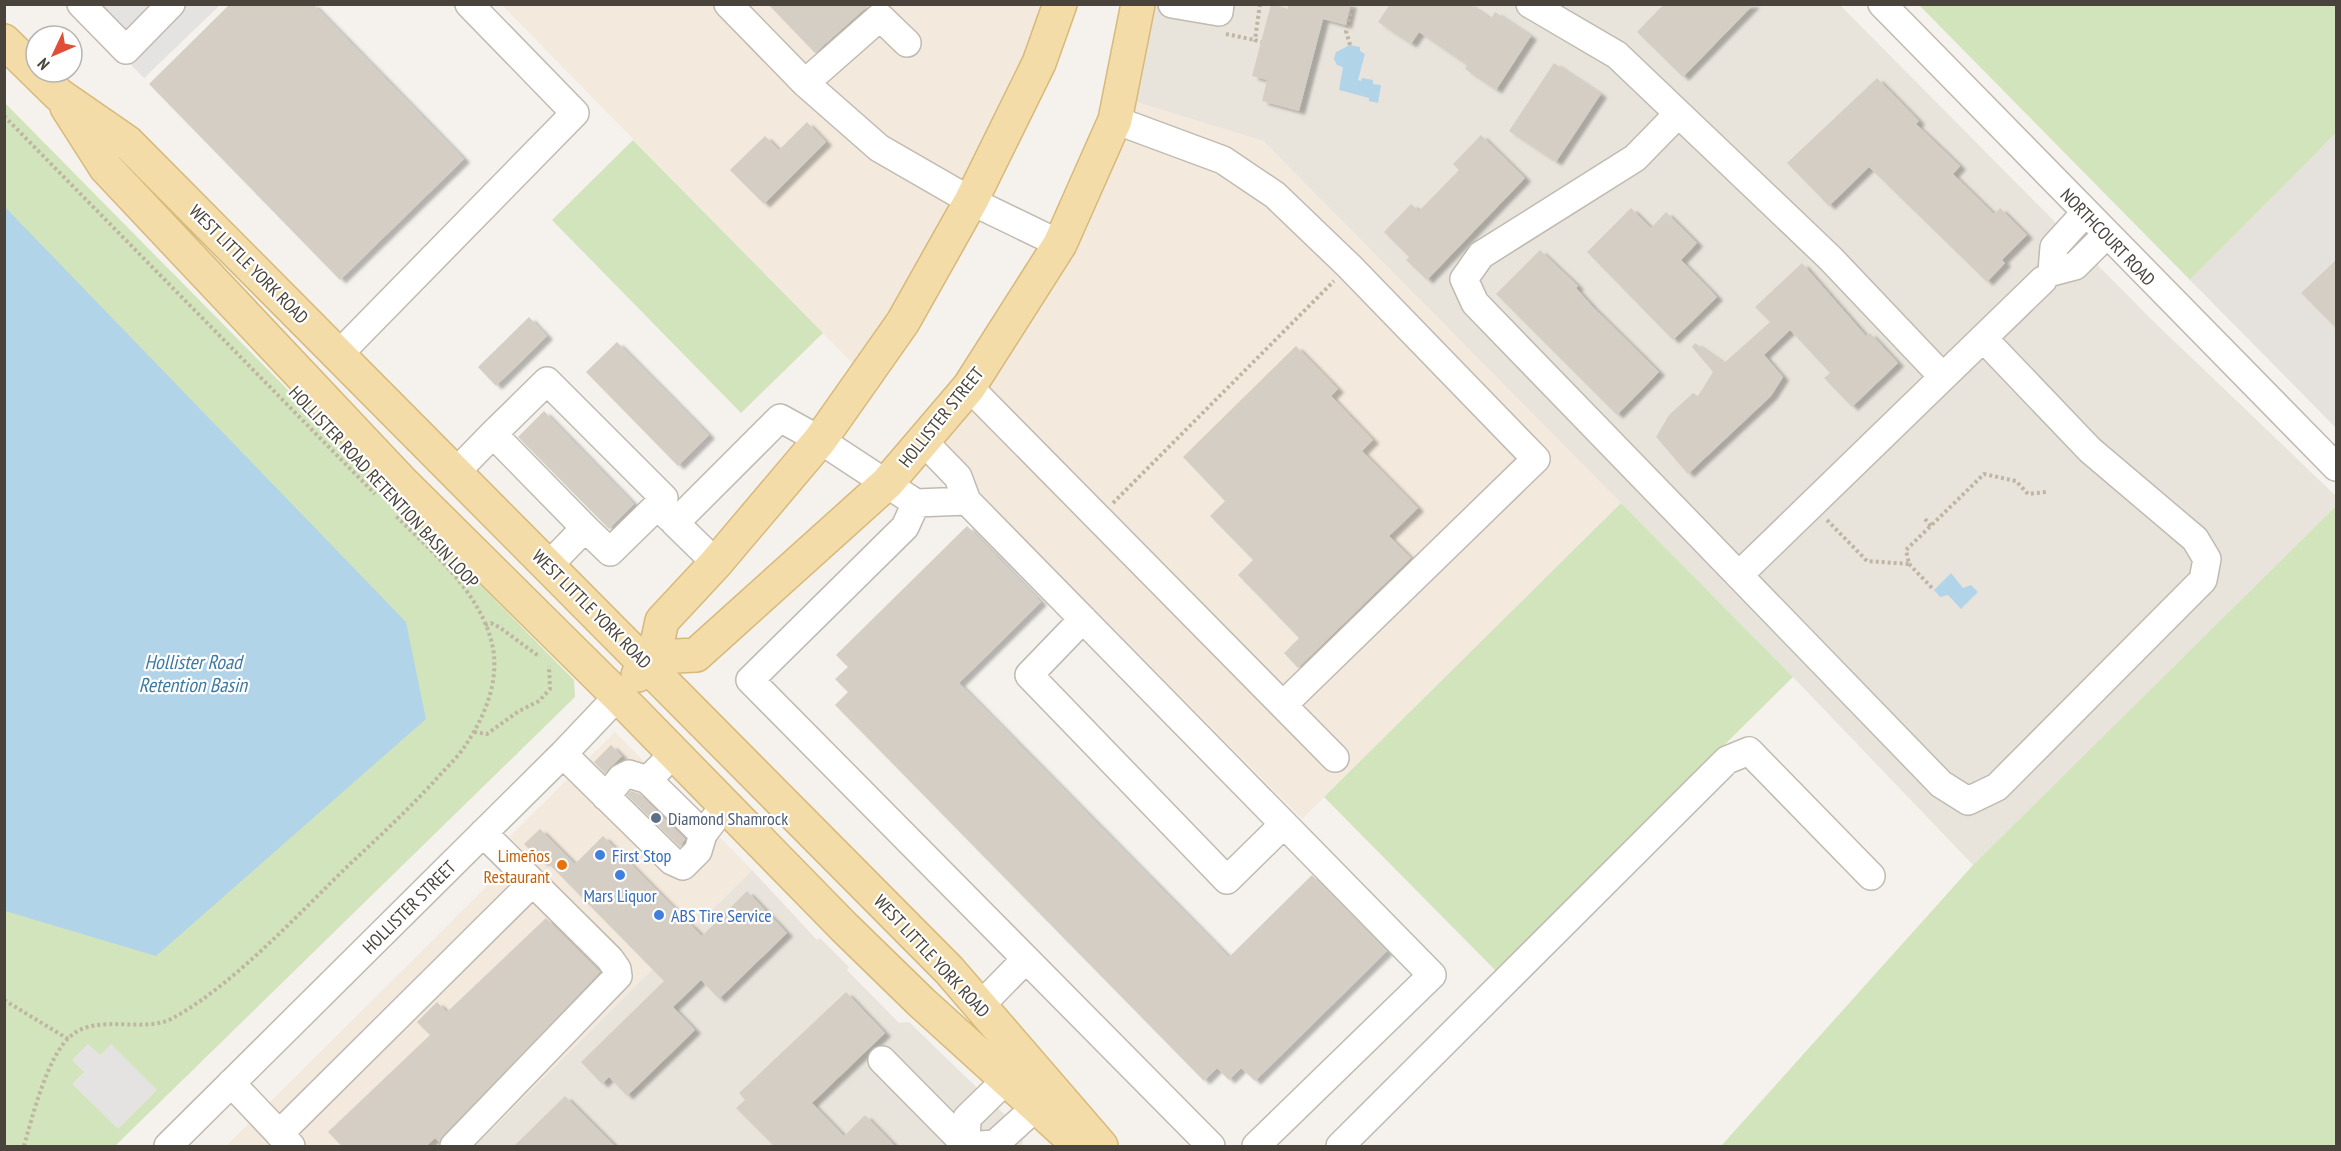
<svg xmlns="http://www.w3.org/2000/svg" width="2341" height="1151" viewBox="0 0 2341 1151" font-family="'PT Sans Narrow',sans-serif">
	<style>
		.residential { fill: #e8e4dc }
		.commercial { fill: #f3e9dc }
		.industrial { fill: #e5e2de }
		.green { fill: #d2e4bb }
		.parking { fill: #e4e3e1 }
		.water { fill: #b2d4e9 }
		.building { fill: #d5cec4; filter: url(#shadow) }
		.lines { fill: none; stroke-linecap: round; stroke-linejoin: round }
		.minor-casing { stroke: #c0bab0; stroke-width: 30 }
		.major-casing { stroke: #d7b979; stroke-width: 36 }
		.path { stroke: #c0b5a3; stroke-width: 4; stroke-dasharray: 3 3; stroke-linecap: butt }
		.minor { stroke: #fff; stroke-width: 27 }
		.major { stroke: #f3dca8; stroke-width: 33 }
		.service-dot { fill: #5c6f8a; stroke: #fff; stroke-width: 2 }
		.shop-dot { fill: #3f7fe0; stroke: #fff; stroke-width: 2 }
		.food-dot { fill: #e8710a; stroke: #fff; stroke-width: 2 }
		.labels { text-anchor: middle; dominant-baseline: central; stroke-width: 4.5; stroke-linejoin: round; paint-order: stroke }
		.street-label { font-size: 18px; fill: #49433b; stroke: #fff }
		.service-label { font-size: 18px; fill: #4e5e75; stroke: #fff; text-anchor: start }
		.food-label { font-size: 18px; fill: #c56008; stroke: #fff; text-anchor: end }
		.shop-label { font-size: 18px; fill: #366cbe; stroke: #fff; text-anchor: start }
		.water-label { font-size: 20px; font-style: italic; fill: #3d7aa2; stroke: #fff }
	</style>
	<defs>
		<filter id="shadow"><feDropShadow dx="6" dy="3.5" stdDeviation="1.5" flood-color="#0004"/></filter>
	</defs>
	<rect width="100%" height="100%" fill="#f5f2ed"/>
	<!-- residential -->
	<path class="residential" d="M1156,5H1840L2152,320L2336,496V506L1973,865L1793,677L1263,141L1136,102Z
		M752,870L817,940L820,938L849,967L847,970L899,1023L909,1022L999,1109L1024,1134L1022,1146H475Z"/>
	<!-- commercial -->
	<path class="commercial" d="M502,5H1050L977,168L857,368Z
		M1136,102L1263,141L1621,503L1302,819L940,453L939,441L993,375L1054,285L1103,167Z
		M615,732L752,870L475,1146H226L522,851L509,837Z"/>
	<!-- industrial -->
	<path class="industrial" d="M2336,133V428L2190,280Z"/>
	<!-- green -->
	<path class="green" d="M1919,5H2336V133L2190,280Z
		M4,102L574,680L575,697L115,1146H5Z
		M633,140L823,333L741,413L552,220Z
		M1621,503L1793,677L1496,971L1324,797Z
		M2336,506V1146H1721L1973,865Z"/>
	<!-- parking -->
	<path class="parking" d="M71,5H220L144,78Z
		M88,1044L100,1055L111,1044L157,1090L118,1129L72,1084L84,1072L72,1060Z"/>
	<!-- water -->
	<path class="water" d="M1350,45L1360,47V51L1365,54L1358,80L1361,81L1362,78L1373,80V84L1381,85L1378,103L1369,101V98L1339,90L1343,67L1337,65L1334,59L1336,52Z
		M4,206L406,622L426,719L156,956L5,911Z
		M1951,573L1963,588L1971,585L1978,592L1961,609L1948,595L1940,597L1934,590Z"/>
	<!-- building -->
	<path class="building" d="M230,4H313L464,159L340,280L149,84Z
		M768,4H870L815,53Z
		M1271,4L1288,9V4H1351L1346,25L1323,19L1299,111L1262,101L1267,80L1252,76Z
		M1390,4H1469L1491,19L1495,12L1531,36L1496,90L1465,69L1467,65L1419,32L1411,44L1378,22Z
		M1664,4H1754L1683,77L1637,32Z
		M1554,63L1601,94L1556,162L1509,131Z
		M1877,78L1919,121L1916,124L1960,166L1953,174L1994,214L2000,208L2027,235L2002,260L2005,263L1987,282L1869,167L1829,206L1787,163Z
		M807,122L826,142L764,204L730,170L765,136L779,150Z
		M1481,135L1525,178L1427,280L1406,260L1409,257L1384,232L1411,204L1419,211L1459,170L1453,164Z
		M1631,208L1651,228L1666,212L1697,243L1681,260L1717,297L1673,340L1587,252Z
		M1540,250L1578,286L1576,288L1592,306L1659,372L1617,415L1496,294Z
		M2337,259V329L2301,293Z
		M1802,263L1866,336L1870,333L1898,363L1852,407L1824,378L1830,373L1790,330L1764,355L1783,377L1771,396L1688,474L1656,437L1669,415L1693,393L1698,396L1713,372L1692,347L1695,343L1724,363L1770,322L1755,307Z
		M529,317L547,336L496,386L478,367Z
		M617,342L709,435L678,466L586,372Z
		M1296,346L1338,389L1331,396L1373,440L1362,451L1418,508L1389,536L1411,558L1298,668L1284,653L1299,638L1238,575L1253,560L1210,516L1225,501L1183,457Z
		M544,411L634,504L609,529L518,437Z
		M967,526L1041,602L959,683L1229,957L1312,875L1387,951L1255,1081L1241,1068L1229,1080L1217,1068L1204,1081L835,705L848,692L835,679L848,667L836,655Z
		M611,745L622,756L605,773L594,762Z
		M631,791L640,794L685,839L680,847L627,795Z
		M540,829L575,864L603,836L702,936L747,891L787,933L719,999L701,980L673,1007L695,1030L627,1096L609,1077L602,1084L581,1062L664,981L545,860L543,863L524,844Z
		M546,918L600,972L439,1142L435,1138L426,1146H342L328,1132L430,1035L417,1022L437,1002L447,1012Z
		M846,992L885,1033L812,1103L844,1136L865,1115L895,1146H774L736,1108L745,1100L739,1093Z
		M565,1096L615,1146H514Z"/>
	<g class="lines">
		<!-- minor casing -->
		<g class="minor-casing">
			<path id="minor" d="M81,4L126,50L171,4
				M728,4L805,83L879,148L971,201L1060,244
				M1172,4L1219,12L1220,4
				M1530,4L1617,55L1830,258L1943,377L2043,280
				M1882,4L2336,467
				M805,83L880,17L907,43
				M1677,115L1635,158L1481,255L1464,279L1475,303L1941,784L1968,801L1997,787L2203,580L2207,559L2195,539L2090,450L1983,338
				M1115,120L1223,160L1275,195L1349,266L1536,459L1283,705
				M2085,213L2054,247L2052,272L2075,266L2106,235
				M339,354L575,113L469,4
				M969,387L1335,758
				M493,434L547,381L664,498L657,506
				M923,441L958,477L967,501
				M456,472L493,434L585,528L549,565
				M916,503L905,527L750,680L1211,1146
				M585,528L610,552L657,506L670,518
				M716,563L675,523L780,418L820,440L916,503L967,501L1432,975L1256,1146
				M1739,575L1943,377
				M1083,619L1029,675L1227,880L1284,824
				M674,753L648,780L703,834
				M563,754L672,861L683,866L698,851L703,834L725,805
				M606,797L621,778L629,774L648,780
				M980,1006L1026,959
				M882,1060L966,1145
				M231,1083L291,1146
				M279,1134L532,883
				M966,1145L967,1118L1006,1080
				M168,1146L563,754L618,696
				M454,1146L618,976L617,969L610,959L483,833
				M965,1146L995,1144L1036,1107
				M1340,1146L1727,760L1749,751L1871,876"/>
		</g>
		<!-- major casing -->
		<g class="major-casing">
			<path id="major" d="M4,41L59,95L127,142L949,970L1101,1146
				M67,107L106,168L403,483L618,696L844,927L921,1002L1072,1139
				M648,664L676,656L696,655L887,483L969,387L1060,244L1115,120L1138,4
				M638,675L648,664L658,639L662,621L716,563L820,440L903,322L971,201L1039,63L1060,4"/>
		</g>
		<!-- path -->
		<path class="path" d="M1260,4L1255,40L1261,42
			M1226,34L1255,40
			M1350,45L1346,31L1353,4
			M4,116L375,494
			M1113,503L1334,281
			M1925,519L1931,526
			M1827,520L1867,561L1909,564L1906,550L1984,474L2016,481L2028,494L2046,492
			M1909,564L1934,590
			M485,625L491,623L499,627L540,657
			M474,732L487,734L519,711L539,701L550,689L549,666
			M4,1000L68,1039
			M24,1146C32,1118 48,1053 72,1035C99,1013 144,1034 173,1018C235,984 300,912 351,863C381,835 411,807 438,777C447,767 458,757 465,746C484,718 499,683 493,648C482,593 433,553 395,515"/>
		<!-- minor -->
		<use href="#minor" class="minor"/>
		<!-- major -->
		<use href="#major" class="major"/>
	</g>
	<!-- markers -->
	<circle class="service-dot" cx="656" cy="818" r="6"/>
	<g class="shop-dot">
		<circle cx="600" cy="855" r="6"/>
		<circle cx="620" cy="875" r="6"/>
		<circle cx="659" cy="915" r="6"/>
	</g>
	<circle class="food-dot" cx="562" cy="865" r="6"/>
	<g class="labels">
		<!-- street labels -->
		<g class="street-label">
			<text transform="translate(2108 237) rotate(46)">NORTHCOURT ROAD</text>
			<text transform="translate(249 264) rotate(45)">WEST LITTLE YORK ROAD</text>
			<text transform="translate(941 417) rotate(-51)">HOLLISTER STREET</text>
			<text transform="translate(384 487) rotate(47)">HOLLISTER ROAD RETENTION BASIN LOOP</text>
			<text transform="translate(592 609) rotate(45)">WEST LITTLE YORK ROAD</text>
			<text transform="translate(409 907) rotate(-45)">HOLLISTER STREET</text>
			<text transform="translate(932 956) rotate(47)">WEST LITTLE YORK ROAD</text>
		</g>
		<!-- service labels -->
		<g class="service-label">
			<text x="668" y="818">Diamond Shamrock</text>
		</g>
		<!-- food labels -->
		<g class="food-label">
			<text x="550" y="855">Limeños<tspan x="550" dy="21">Restaurant</tspan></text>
		</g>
		<!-- shop labels -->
		<g class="shop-label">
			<text x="612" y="855">First Stop</text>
			<text x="620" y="895" text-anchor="middle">Mars Liquor</text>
			<text x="671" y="915">ABS Tire Service</text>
		</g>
		<!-- water labels -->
		<g class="water-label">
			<text x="193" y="662">Hollister Road<tspan x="193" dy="23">Retention Basin</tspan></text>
		</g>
	</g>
	<!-- border -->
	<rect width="2341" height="1151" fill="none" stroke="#49433b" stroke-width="12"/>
	<!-- north arrow -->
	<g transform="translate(54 54) rotate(226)"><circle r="28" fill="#ffffff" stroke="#b6b4b1" stroke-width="1.5"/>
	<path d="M0-4.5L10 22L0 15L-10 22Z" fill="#e24d37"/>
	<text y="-9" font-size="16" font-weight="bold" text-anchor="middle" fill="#49433b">N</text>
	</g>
</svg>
